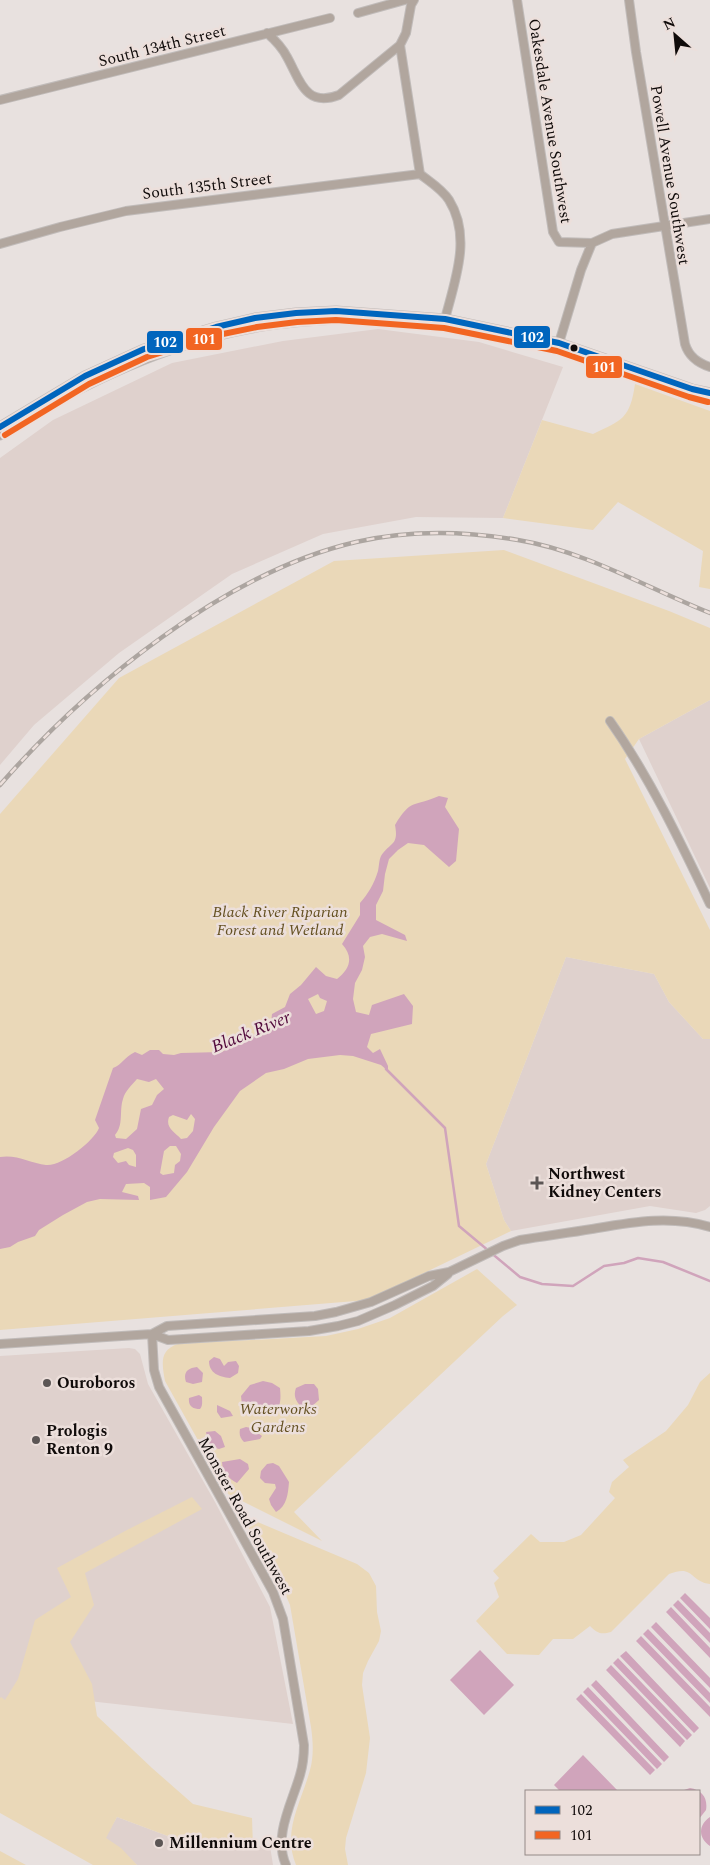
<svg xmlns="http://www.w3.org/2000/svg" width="710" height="1865" viewBox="0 0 710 1865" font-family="Spectral,serif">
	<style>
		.built { fill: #dfd1cd }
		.green { fill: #ead8b8 }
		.water { fill: #d0a4bb; fill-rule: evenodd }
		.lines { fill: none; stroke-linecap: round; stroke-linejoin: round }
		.stream { stroke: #d0a4bb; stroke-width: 2.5 }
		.minor-casing { stroke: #c0bbb9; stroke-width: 10 }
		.major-casing { stroke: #c0bbb9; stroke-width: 11 }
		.minor { stroke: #b1a69e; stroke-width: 8 }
		.major { stroke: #b2a9a3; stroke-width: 9 }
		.rail-casing { stroke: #aca5a0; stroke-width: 4.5 }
		.rail { stroke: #ecdfdb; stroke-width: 2.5; stroke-dasharray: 8; stroke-linecap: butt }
		.bus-1-casing { stroke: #ecdfdb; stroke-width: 10 }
		.bus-2-casing { stroke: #ecdfdb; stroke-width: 10 }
		.bus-1 { stroke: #0065bd; stroke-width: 6 }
		.bus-2 { stroke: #f26522; stroke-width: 6 }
		.bus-dot { fill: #100b0a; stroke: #ecdfdb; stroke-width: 2 }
		.poi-dot { fill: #5c5655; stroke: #ecdfdb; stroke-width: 2 }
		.labels { text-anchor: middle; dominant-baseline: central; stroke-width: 5; stroke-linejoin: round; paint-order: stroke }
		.street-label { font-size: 16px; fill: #100b0a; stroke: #ecdfdb }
		.park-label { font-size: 16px; font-style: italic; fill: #645021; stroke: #ecdfdb }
		.poi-label { font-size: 16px; font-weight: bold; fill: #100b0a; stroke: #ecdfdb; text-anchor: start }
		.water-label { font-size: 18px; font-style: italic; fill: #52093b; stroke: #ecdfdb }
		.line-badge { stroke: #ecdfdb; stroke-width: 2 }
		.badge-label { font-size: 14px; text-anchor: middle; font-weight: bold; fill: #fff }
	</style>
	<rect width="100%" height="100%" fill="#e8e1df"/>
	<!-- built -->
	<path class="built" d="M378,329L479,342L563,367L503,518L416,517L323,534L232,574L119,653L34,725L0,765V458L53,420L172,363L283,341Z
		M710,700V888L639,739Z
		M566,957L654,974L669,1002L703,1039H710V1206L705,1210L696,1213L650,1206L511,1231L504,1220L486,1164Z
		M129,1348L135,1349L140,1354L148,1384L215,1502L270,1607L293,1724L53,1697L0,1725V1356Z
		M117,1817L197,1847L270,1846L273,1865H137L105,1838Z"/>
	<!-- green -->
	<path class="green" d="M635,384L710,411V589L699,587L703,551L618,502L593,530L503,518L542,420L593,434C622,420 630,419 635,384Z
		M504,550L669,611L710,628V700L639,739L625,759L710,930V1039H703L669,1002L654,974L566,957L486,1164L504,1220L511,1231L368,1300L0,1330V814L119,678L334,561Z
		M477,1269L517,1305L503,1316L294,1512L322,1541L228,1494L165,1381C162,1364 159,1350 178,1344L326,1336L358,1329L390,1318Z
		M710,1373V1584C689,1581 694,1564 669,1574L611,1632C601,1635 597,1633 590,1626L573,1639H553L539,1655L507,1654L476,1621L499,1597L494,1583L499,1578L493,1571L531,1534L540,1542H564L581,1535L615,1498L609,1492L612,1482L629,1467L623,1460L666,1431L688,1405L700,1382Z
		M192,1497L202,1509L85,1573L94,1605L70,1642L92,1684L97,1716L152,1768L193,1804L252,1818L253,1847H197L117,1817L106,1838L121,1848L137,1865H93L0,1813V1698L1,1697L5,1700L18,1679L35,1620L71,1597L57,1568L127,1530Z
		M241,1515L357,1564L369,1573L376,1586L377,1612L381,1631L379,1641L368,1661L363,1673L362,1685L370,1738L366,1773L346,1838L345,1849L348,1865H296C282,1831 301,1803 310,1770C314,1756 313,1741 311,1727L290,1605L280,1582Z
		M0,1851L26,1865H0Z"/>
	<!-- water -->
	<path class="water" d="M439,796L448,798L445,807L459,829L456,861L449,867L424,845L408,843L398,850L389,859L385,874L383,891L376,905V920L405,935L407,941L382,934L370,937L363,946L365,957L362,970L355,983L353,999L356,1012L369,1015L372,1005L404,994L413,1006L412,1024L371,1034L367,1047L373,1053L380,1049L388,1066V1071L381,1065L353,1056L340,1055L308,1059L284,1069L266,1073L240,1091L214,1127L187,1172L166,1197L150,1200V1187L144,1183L126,1184L122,1192L138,1196L139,1200L100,1199L87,1202L63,1215L39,1230L35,1236L18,1242L10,1247L0,1249V1157C16,1154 31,1163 46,1165C61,1167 94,1141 99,1128L95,1120L113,1068C123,1064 123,1058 135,1052L142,1055L150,1050H159L163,1054L174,1055L181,1053L222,1052L241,1040L252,1038L256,1032L271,1023L272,1014L285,1007L290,994L301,985L316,967L326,976L337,979C350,969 354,957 342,944L360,915V903C368,894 374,884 378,871C379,867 379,860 381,856C390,842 399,846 395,825C411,798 414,807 439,796ZM318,994L320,998L327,1001L324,1011L316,1014L308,999ZM137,1079L149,1082L156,1079L164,1089L157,1095L152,1105L141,1109L137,1129L126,1139L116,1138L115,1135C124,1125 119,1111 123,1099C125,1091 132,1085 137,1079ZM191,1114L195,1119L193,1131L187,1138L181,1139C175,1132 165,1128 169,1117L173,1115L187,1120ZM170,1146H176L181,1154L180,1161L175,1165L174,1173L163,1175L160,1173L164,1151ZM128,1148L133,1150L136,1155V1167L129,1165L126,1161L118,1163L113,1157L114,1153Z
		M214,1357L220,1359L224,1366L228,1362L236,1361L239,1366L238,1373L230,1378C219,1377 209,1373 209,1361Z
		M197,1367L203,1373L202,1382L193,1384L186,1382C183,1373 187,1368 197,1367Z
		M263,1381L272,1383L280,1388C281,1399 281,1406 274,1415L246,1412L242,1405L241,1396L250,1385Z
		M305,1384H314L318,1389L319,1400L311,1407L302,1408C296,1401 293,1397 296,1388Z
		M199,1395L202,1397C202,1401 203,1406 200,1409C193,1409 188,1406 189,1398Z
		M217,1405L230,1411L233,1416L221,1418L217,1412Z
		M246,1427L251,1428L262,1436L260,1439L244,1442C240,1438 239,1435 240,1429Z
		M215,1431L221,1436L225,1447L219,1449L209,1446L206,1432Z
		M240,1459L248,1464L249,1469L237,1483C230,1480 222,1471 222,1462Z
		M273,1463L279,1466L289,1482C288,1494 287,1506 276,1512L271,1505L269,1499L276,1488L275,1484L265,1483L260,1478L261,1471L267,1464Z
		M685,1593L710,1618V1629L680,1598Z
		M678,1600L710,1633V1643L673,1605Z
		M671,1607L710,1648V1658L666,1612Z
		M656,1622L710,1678V1688L651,1627Z
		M648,1629L710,1693V1703L643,1634Z
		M641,1636L710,1707V1717L636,1641Z
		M480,1650L514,1685L484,1715L450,1680Z
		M626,1651L699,1728L694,1733L620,1656Z
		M618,1658L692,1735L687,1740L613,1663Z
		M611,1665L685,1741L680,1747L606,1670Z
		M596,1680L669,1757L664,1762L591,1685Z
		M588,1687L662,1764L657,1769L583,1692Z
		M581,1694L655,1770L650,1775L576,1699Z
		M583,1755L618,1791H560L554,1785Z
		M690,1788C702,1790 708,1798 706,1810L699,1819V1791H681Z
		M710,1817V1846C698,1838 698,1825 710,1817Z"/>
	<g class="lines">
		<!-- stream -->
		<path class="stream" d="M386,1069L445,1128L459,1226L520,1277L542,1284L573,1286L604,1266L624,1263L638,1258L663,1262L710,1281"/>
		<!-- minor casing -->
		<g class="minor-casing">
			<path id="minor" d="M517,0L553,232L559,242L592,243L612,234L710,219
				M629,0L636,52L685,344C689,357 698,363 710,367
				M358,13L405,0
				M267,33C275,40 282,47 287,57C300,80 305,108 339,95L400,45L406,33L411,5L414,0
				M400,45L420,174C430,182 442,189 449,200C472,237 455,280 445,319
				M0,100L330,18
				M0,244L60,227L126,211L420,174
				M559,343L581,270L592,243
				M610,721C650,778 680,841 710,904
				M152,1334L167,1326L315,1316L336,1312L371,1302L429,1276L449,1272L503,1246L520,1240C544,1236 568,1233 592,1229C633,1222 670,1215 710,1227
				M152,1334L154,1370L159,1387L273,1592L283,1619L304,1745C304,1755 303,1765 300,1775C292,1803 273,1836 286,1865
				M0,1344L152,1334L168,1340L309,1331L338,1326L358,1321L395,1305L433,1286L448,1274"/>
		</g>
		<!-- major casing -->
		<g class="major-casing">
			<path id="major" d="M0,427L85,376L144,349L216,327L255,318L296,313L336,311L445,319L559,343L692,389L710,393
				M0,435C77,385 160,345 251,328C285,321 319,321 353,317"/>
		</g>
		<!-- minor -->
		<use href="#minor" class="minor"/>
		<!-- major -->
		<use href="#major" class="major"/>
		<!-- rail casing -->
		<g class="rail-casing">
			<path id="rail" d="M0,785C87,685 226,572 356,542C409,530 465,531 518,540C585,551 647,588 710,613"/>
		</g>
		<!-- rail -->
		<use href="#rail" class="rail"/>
		<!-- bus-1 casing -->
		<g class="bus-1-casing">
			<path id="bus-1" d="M0,427L85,376L144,349L216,327L255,318L296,313L336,311L445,319L559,343L692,389L710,393"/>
		</g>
		<!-- bus-2 casing -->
		<g class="bus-2-casing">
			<path id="bus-2" d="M5,435L89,384L147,357L218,335L257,327L297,322L336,320L444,328L557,351L689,397L708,402"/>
		</g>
		<!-- bus-1 -->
		<use href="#bus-1" class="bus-1"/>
		<!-- bus-2 -->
		<use href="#bus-2" class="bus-2"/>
	</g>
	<!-- markers -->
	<circle class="bus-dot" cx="574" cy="348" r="4.5"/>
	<g class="poi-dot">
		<path d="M534.5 1175.5h5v5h5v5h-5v5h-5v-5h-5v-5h5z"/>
		<circle cx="47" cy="1383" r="5"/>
		<circle cx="36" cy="1440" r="5"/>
		<circle cx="159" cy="1843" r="5"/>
	</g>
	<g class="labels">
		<!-- street labels -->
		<g class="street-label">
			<text transform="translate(162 46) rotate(-14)">South 134th Street</text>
			<text transform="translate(550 121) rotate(81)">Oakesdale Avenue Southwest</text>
			<text transform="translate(670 175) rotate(81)">Powell Avenue Southwest</text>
			<text transform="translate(207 186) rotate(-7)">South 135th Street</text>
			<text transform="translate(245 1516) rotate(61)">Monster Road Southwest</text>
		</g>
		<!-- park labels -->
		<g class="park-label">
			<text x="280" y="912">Black River Riparian<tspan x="280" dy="18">Forest and Wetland</tspan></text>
			<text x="278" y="1409">Waterworks<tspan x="278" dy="18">Gardens</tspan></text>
		</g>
		<!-- poi labels -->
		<g class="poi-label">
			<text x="548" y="1174">Northwest<tspan x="548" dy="18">Kidney Centers</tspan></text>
			<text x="57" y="1383">Ouroboros</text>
			<text x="46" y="1431">Prologis<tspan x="46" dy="18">Renton 9</tspan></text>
			<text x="169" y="1843">Millennium Centre</text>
		</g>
		<!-- water labels -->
		<g class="water-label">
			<text transform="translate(251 1032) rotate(-22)">Black River</text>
		</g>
	</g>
	<g class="line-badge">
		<rect x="513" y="325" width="38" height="24" rx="5" fill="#0065bd"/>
		<rect x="185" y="327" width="38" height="24" rx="5" fill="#f26522"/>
		<rect x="146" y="330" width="38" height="24" rx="5" fill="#0065bd"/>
		<rect x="585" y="355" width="38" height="24" rx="5" fill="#f26522"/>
	</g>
	<g class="badge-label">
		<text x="532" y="342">102</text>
		<text x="204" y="344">101</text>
		<text x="165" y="347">102</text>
		<text x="604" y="372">101</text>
	</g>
	<!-- legend -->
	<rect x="525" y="1790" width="175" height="65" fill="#ecdfdb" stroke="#948a87"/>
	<rect x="535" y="1806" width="25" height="8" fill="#0065bd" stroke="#948a87"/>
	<text x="570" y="1815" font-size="15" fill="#100b0a">102</text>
	<rect x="535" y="1831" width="25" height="8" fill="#f26522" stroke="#948a87"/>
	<text x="570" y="1840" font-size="15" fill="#100b0a">101</text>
	<!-- north arrow -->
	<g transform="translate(675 35) rotate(333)" stroke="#ecdfdb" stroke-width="4" paint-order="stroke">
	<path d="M0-4L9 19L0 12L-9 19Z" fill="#100b0a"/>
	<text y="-8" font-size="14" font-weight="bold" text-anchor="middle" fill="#100b0a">N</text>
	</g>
</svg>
